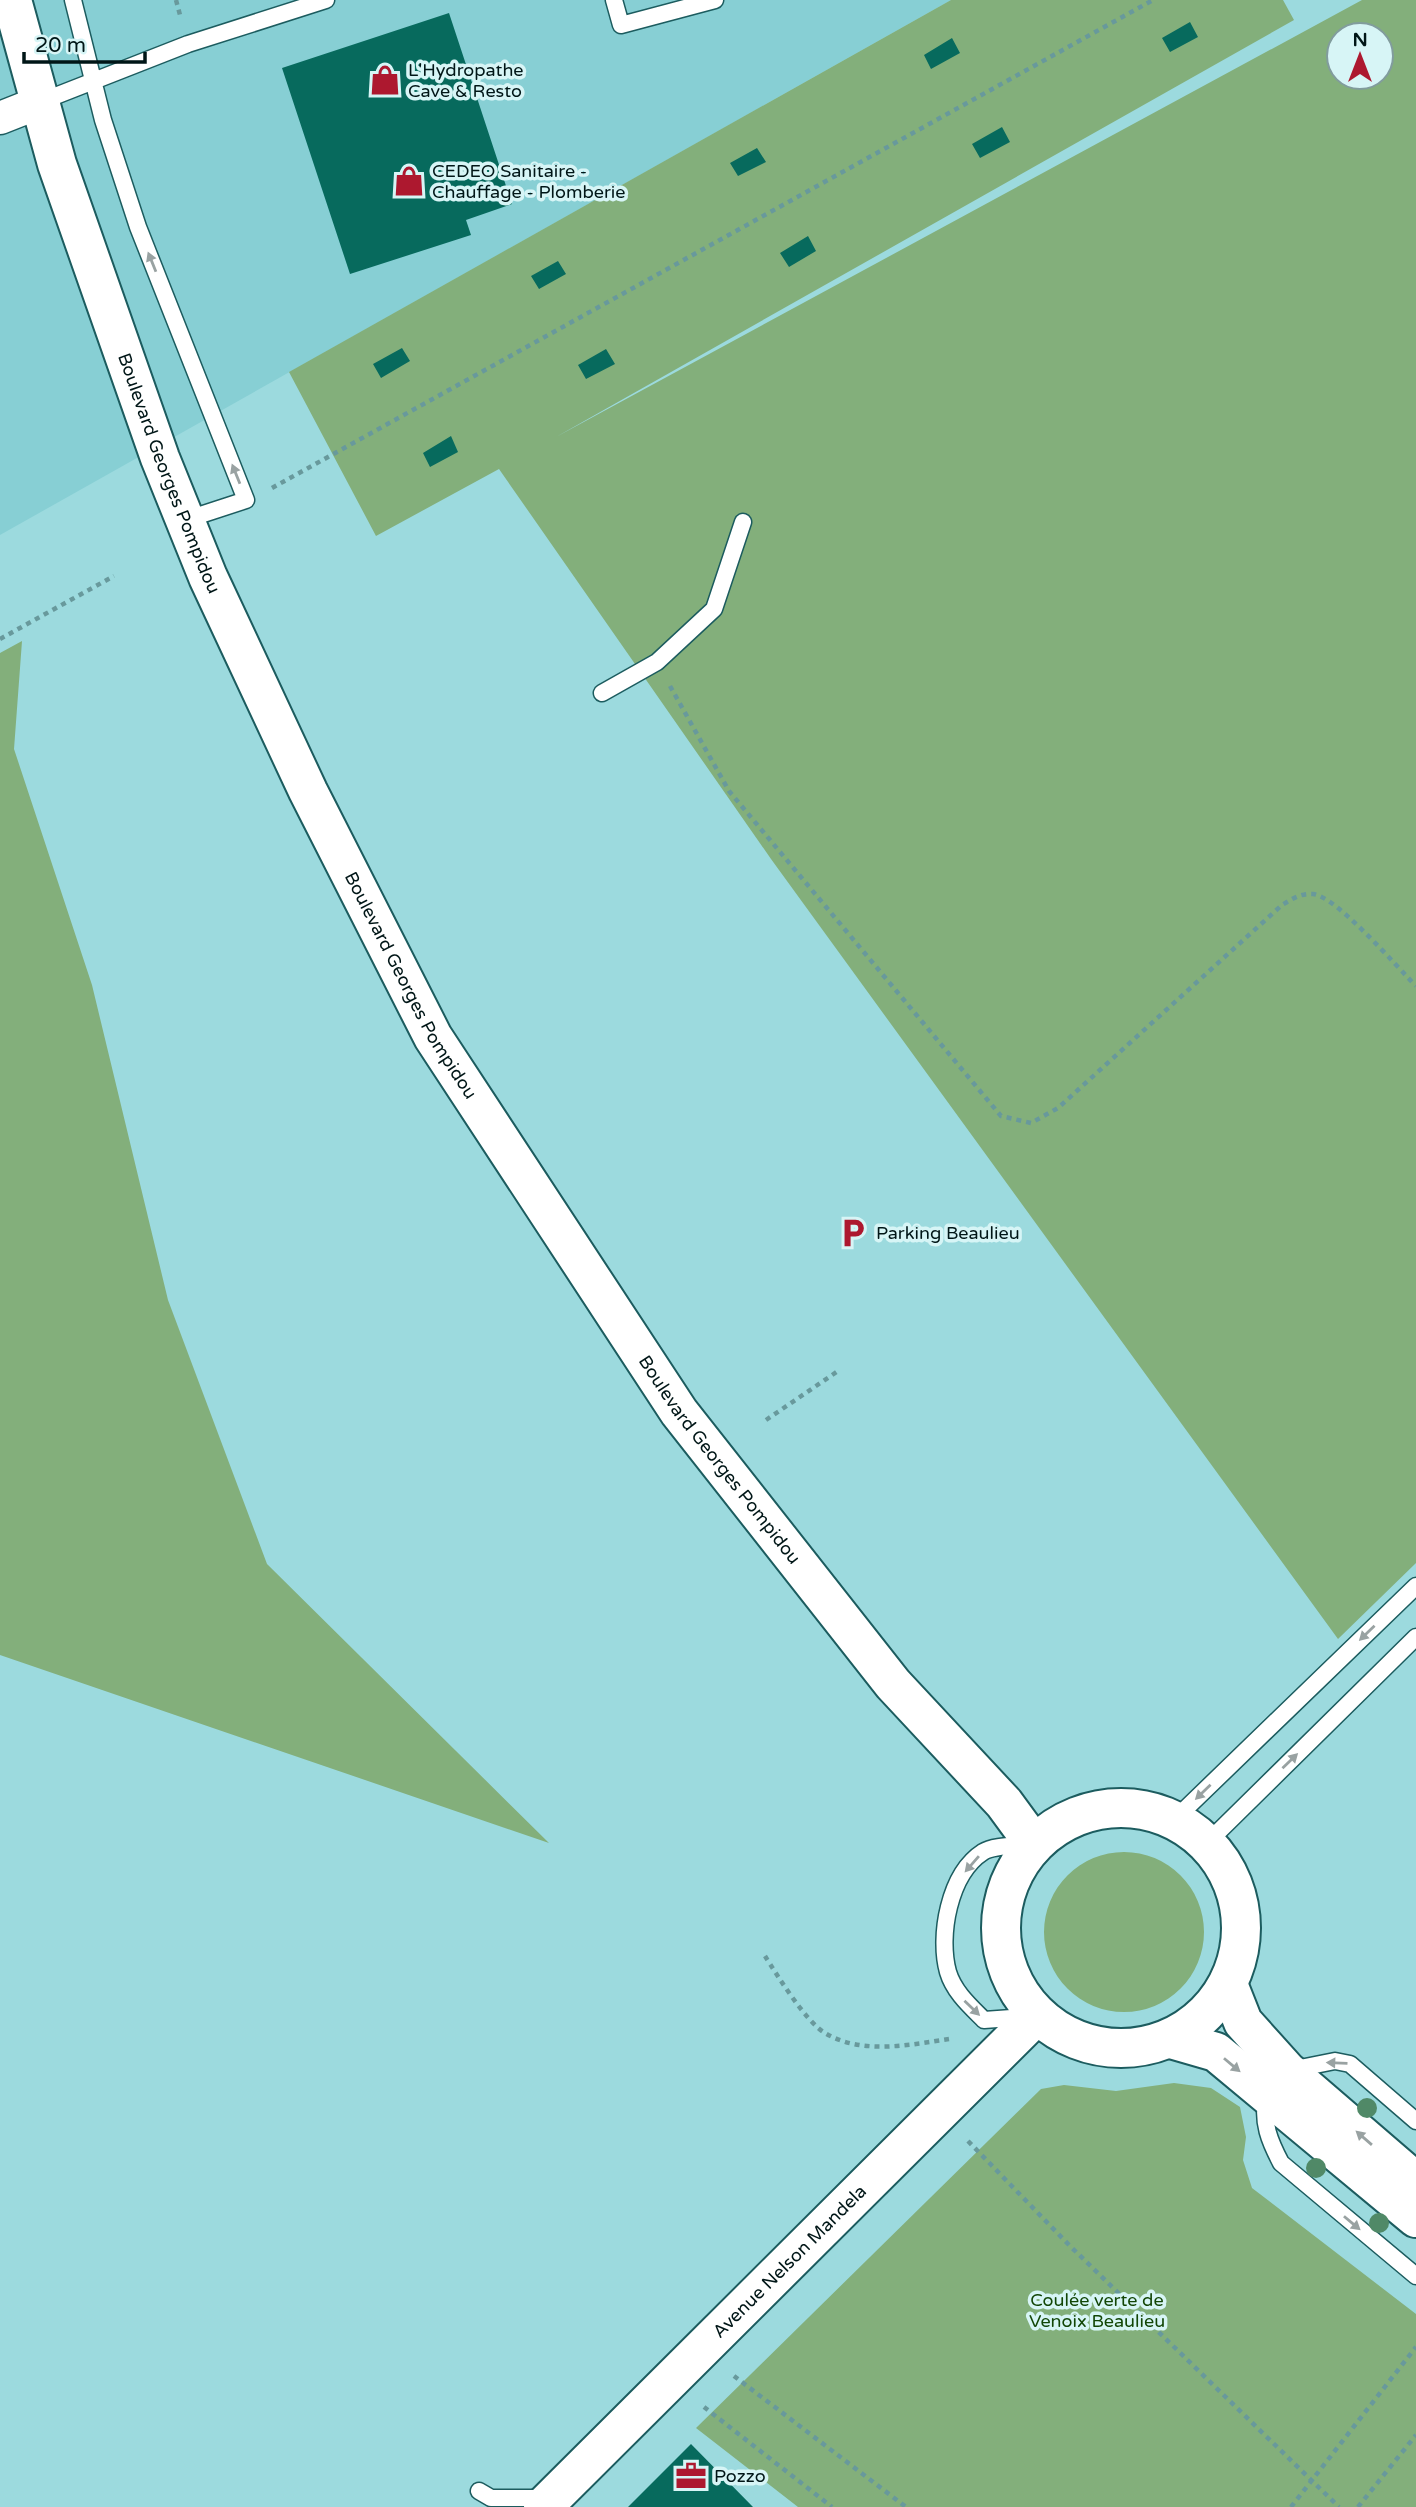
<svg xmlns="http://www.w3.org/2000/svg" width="1416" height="2507" viewBox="0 0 1416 2507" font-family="'Varela Round',sans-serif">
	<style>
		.built { fill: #87cfd4 }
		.green { fill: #83af7b; fill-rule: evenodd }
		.building { fill: #076a5d }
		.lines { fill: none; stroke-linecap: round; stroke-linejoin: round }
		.service-casing { stroke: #1c5c5f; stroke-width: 19 }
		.minor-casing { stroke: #1c5c5f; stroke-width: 35 }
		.tertiary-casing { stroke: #1c5c5f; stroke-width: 42 }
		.path { stroke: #68999c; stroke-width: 4.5; stroke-dasharray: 5 5; stroke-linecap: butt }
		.service { stroke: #fff; stroke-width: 16 }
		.minor { stroke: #fff; stroke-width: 32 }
		.tertiary { stroke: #fff; stroke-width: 38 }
		.tree { fill: #508967 }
		.oneway { fill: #99a2a2 }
		.labels { text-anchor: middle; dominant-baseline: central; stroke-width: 7; stroke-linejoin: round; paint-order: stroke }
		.poi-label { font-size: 18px; fill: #001617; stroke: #d7f5f6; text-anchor: start }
		.street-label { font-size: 18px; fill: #001617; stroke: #d7f5f6 }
		.park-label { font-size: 18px; fill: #124606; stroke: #d7f5f6 }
	</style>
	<rect width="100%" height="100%" fill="#9cdade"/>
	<!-- built -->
	<path class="built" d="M0,0H951L0,535Z"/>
	<!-- green -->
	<path class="green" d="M951,0H1283L1294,20L556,437L1362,0H1416V1563L1338,1639L771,859L499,469L376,536L289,372ZM1339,35H1381V77H1339Z
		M22,641L14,749L92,985L168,1300L267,1564L549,1843L0,1655V653Z
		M1044 1932a80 80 0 1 1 160 0a80 80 0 1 1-160 0Z
		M1174,2083L1211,2088L1240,2107L1246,2137L1243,2160L1252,2188L1416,2314V2507H798L696,2428L1041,2089L1064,2085L1116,2091Z"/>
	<!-- building -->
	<path class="building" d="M449,13L512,204L466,220L471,235L350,274L282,68Z
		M1190,22L1198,37L1170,52L1162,38Z
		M952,38L960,53L931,69L924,55Z
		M1002,127L1010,142L980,158L972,144Z
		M757,148L766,162L738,176L730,163Z
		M808,236L816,251L789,267L780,253Z
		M558,261L566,274L539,289L531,276Z
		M402,348L410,361L381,378L373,364Z
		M606,349L615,364L586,379L578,365Z
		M451,436L458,452L430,467L423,453Z
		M691,2444L753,2507H628Z"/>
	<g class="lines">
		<!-- service casing -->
		<g class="service-casing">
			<path id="service" d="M73,0L103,120L138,227L246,500L185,520
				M614,0L621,25L715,0
				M40,102L188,44L326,0
				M602,693L657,662L714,609L743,522
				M1174,1820L1416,1586
				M1207,1843L1416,1637
				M1025,2017L984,2020C970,2006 954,1992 948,1972C938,1936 949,1874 983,1852C994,1845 1018,1846 1031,1844
				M1290,2070L1335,2061L1350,2064L1416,2121
				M1267,2097C1261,2122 1270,2142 1281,2163L1416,2276
				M479,2491L491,2498H545"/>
		</g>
		<!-- minor casing -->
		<g class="minor-casing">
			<path id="minor" d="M0,118L38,103"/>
		</g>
		<!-- tertiary casing -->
		<g class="tertiary-casing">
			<g id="tertiary">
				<path id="s1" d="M12,0L57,164L160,458L208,577L308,791L433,1037L679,1412L893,1684L1004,1803L1034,1844"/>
				<circle cx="1121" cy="1928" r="120"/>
				<path d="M1228,1984L1243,2022L1287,2071L1416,2182"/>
				<path d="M1171,2039L1216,2052L1416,2218"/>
				<path id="s2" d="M543,2507L1036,2016"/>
			</g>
		</g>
		<!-- path -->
		<path class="path" d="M176,0L180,15
			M272,488L1153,0
			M0,639L114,576
			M670,686L729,791L1001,1116L1031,1123L1058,1108L1282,905C1292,899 1301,893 1313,894C1336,896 1397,967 1416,986
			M766,1420L838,1371
			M765,1956C777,1975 806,2022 825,2033C861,2055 910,2045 949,2039
			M968,2141L1070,2246L1339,2507
			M734,2376L906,2507
			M704,2407L832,2507
			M1291,2507L1416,2347
			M1358,2507L1416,2435"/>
		<!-- service -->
		<use href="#service" class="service"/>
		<!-- minor -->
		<use href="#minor" class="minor"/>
		<!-- tertiary -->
		<use href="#tertiary" class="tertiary"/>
	</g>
	<!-- trees -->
	<g class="tree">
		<circle cx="1367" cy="2108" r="10"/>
		<circle cx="1316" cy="2168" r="10"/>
		<circle cx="1379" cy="2223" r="10"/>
	</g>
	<!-- one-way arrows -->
	<defs><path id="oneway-solid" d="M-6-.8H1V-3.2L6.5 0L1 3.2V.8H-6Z" transform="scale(1.75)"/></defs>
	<g class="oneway">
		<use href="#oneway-solid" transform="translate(152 262) rotate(-112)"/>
		<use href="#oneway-solid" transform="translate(236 474) rotate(-112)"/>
		<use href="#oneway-solid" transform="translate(1367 1633) rotate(136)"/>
		<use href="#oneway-solid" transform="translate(1290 1761) rotate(-44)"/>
		<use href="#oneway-solid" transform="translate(1203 1792) rotate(136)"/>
		<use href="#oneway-solid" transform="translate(972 1864) rotate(131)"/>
		<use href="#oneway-solid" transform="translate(972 2008) rotate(44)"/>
		<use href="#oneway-solid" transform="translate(1337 2063) rotate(-178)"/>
		<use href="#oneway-solid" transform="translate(1232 2065) rotate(40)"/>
		<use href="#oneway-solid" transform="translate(1364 2138) rotate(-139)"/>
		<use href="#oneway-solid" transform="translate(1352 2223) rotate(40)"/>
	</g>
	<!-- icons -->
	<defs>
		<g id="shop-bare" transform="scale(2.415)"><path d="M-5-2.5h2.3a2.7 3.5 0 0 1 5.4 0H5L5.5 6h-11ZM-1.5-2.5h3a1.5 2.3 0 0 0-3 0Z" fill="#ad182f" stroke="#d7f5f6" stroke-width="2.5" paint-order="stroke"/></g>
		<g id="parking-bare" transform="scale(2.415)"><path d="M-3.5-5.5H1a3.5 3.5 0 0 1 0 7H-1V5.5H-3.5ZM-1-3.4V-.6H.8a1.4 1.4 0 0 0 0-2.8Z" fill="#ad182f" stroke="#d7f5f6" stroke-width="2.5" paint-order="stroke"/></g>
		<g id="office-bare" transform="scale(2.415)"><path d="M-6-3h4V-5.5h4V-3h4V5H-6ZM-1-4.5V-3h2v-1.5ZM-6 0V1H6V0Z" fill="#ad182f" stroke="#d7f5f6" stroke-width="2.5" paint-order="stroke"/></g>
	</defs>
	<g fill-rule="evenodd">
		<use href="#shop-bare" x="385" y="80"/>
		<use href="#shop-bare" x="409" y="181"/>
		<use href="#parking-bare" x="853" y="1233"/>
		<use href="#office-bare" x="691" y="2476"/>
	</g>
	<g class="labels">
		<!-- poi labels -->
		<g class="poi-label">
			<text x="408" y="70">L'Hydropathe<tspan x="408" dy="21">Cave &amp; Resto</tspan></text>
			<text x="432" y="171">CEDEO Sanitaire -<tspan x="432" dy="21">Chauffage - Plomberie</tspan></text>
			<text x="876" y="1233">Parking Beaulieu</text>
			<text x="714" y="2476">Pozzo</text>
		</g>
		<!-- street labels -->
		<g class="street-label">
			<text stroke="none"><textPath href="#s1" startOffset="499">Boulevard Georges Pompidou</textPath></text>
			<text stroke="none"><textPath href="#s1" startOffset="1066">Boulevard Georges Pompidou</textPath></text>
			<text stroke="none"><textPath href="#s1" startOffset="1633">Boulevard Georges Pompidou</textPath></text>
			<text stroke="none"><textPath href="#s2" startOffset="348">Avenue Nelson Mandela</textPath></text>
		</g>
		<!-- park labels -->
		<g class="park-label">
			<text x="1097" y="2300">Coulée verte de<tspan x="1097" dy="21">Venoix Beaulieu</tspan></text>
		</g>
	</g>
	<!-- north arrow -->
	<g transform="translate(1360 56)"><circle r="33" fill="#d7f5f6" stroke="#819c9d" stroke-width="2"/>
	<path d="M0-5L12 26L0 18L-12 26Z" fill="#ad182f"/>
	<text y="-10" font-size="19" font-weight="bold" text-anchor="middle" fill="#001617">N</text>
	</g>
	<!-- scale -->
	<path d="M24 52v10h121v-10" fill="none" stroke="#001617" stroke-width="3.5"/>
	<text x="35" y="52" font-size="21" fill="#001617" stroke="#d7f5f6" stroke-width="5" paint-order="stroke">20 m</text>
</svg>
